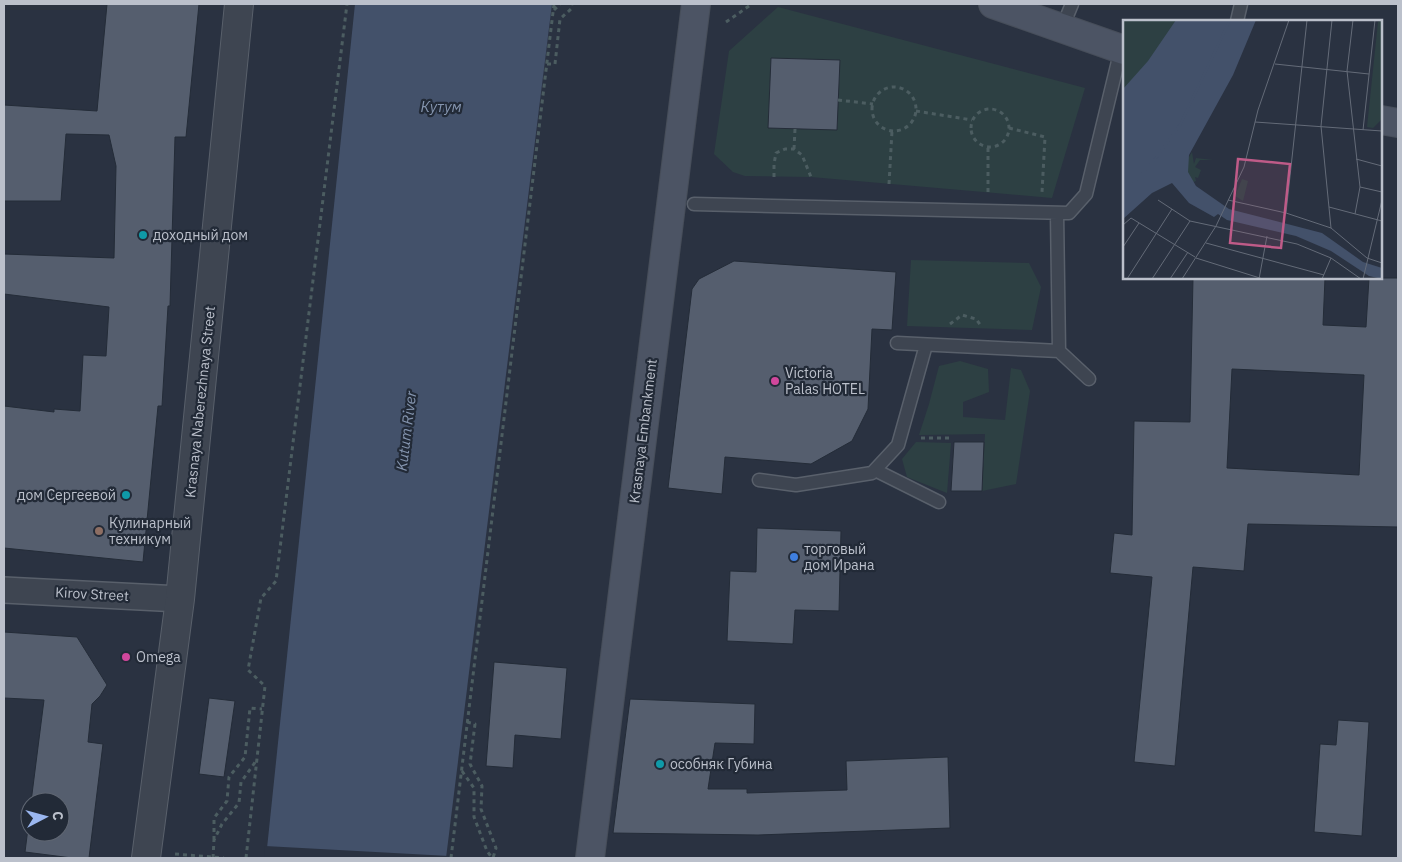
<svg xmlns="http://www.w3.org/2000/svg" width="1402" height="862" viewBox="0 0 1402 862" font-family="'IBM Plex Sans',sans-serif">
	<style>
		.green { fill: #2d4043 }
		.water { fill: #43516a }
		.pier { fill: #2a3241 }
		.building { fill: #555e6e; stroke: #242c38; fill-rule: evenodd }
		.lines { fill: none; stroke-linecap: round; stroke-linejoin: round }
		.service-casing { stroke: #59606b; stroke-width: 15 }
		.minor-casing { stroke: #59606b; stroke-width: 28 }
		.tertiary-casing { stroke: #59606b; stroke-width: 30 }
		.secondary-casing { stroke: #474e5a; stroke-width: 30 }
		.path { stroke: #4c5d61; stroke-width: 3; stroke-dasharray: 4 4; stroke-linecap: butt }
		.service { stroke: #3e4551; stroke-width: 12 }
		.minor { stroke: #3e4551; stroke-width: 25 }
		.tertiary { stroke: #3e4551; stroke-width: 28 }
		.secondary { stroke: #4c5464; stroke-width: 28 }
		.culture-dot { fill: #0f9aa8; stroke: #222a37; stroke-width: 2 }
		.hotel-dot { fill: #d1479c; stroke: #222a37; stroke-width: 2 }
		.education-dot { fill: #8d6e63; stroke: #222a37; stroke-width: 2 }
		.shop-dot { fill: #3f7fe0; stroke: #222a37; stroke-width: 2 }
		.labels { text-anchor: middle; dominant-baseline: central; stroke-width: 4.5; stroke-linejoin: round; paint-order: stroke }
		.poi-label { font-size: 14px; fill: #bbc0cb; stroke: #222a37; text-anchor: start }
		.street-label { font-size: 14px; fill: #bbc0cb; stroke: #222a37 }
		.water-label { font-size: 15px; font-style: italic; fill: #8595af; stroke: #222a37 }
		.inset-river { fill: none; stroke: #43516a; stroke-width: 2.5 }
		.inset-road { fill: none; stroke: #646b78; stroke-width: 1 }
		.view { fill: #bf5b88; fill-opacity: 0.15; stroke: #bf5b88; stroke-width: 2.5 }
		.inset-edge { fill: none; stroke: #bbc0cb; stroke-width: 2.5 }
	</style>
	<rect width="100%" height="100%" fill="#2a3241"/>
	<!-- green -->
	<path class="green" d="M778,7L1085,88L1052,198L811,177L745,176L733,172L714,154L729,51Z
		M911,260L1029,263L1041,287L1032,330L907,326Z
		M960,361L988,369L989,392L963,402V417L1005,420L1011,368L1021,370L1030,391L1016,484L982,491L985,434L919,435L929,404L939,366Z
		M916,442L951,443L947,493L907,477L902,459Z"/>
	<!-- water -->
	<path class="water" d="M355,4H552L446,858H266Z"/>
	<!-- pier -->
	<path class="pier" d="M265,846L449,856L448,858H264Z"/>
	<!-- building -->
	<path class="building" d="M107,4H199L186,137H175L170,306H168L162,406H158L143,562L4,548V406L54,412V409L80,411L83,355L106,356L109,307L4,294V254L114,258L116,166L109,135L66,134L61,201H4V105L97,111Z
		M771,58L840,60L837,130L768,128Z
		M734,261L896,272L892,330L872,329L868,409L852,441L811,464L725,457L722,494L668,488L692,289L699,279Z
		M1193,278H1325L1323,325L1366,327L1369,278H1398V527L1248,524L1244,571L1193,567L1175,766L1134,762L1152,577L1110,573L1114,533L1132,535L1134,421L1190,422ZM1232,369L1364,375L1359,475L1227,468Z
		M954,442H984L982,491H951Z
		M757,528L841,531L839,611L795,610L793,644L727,641L730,571L756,572Z
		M4,632L77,637L107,685L100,696L92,704L88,742L103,744L89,858H72L25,852L30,812V832H60V802H31L44,700L4,698Z
		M494,662L567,668L561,739L515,735L513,768L486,766Z
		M209,698L235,701L224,777L199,774Z
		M630,699L755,704L754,744L715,743L708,789H747V793L847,790L846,761L948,757L950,828L758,835L613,833Z
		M1338,720L1369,722L1362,836L1314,832L1320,744L1336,745Z"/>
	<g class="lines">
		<!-- service casing -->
		<g class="service-casing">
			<path id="service" d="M1237,21L1241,4
				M1062,28L1072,4
				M694,204L1069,213L1086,194L1121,49
				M1057,213L1059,351L1089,379
				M897,343L1059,351
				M875,470L939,502
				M759,480L796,485L872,473L898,445L926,345"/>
		</g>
		<!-- minor casing -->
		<g class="minor-casing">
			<path id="minor" d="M4,590L180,599"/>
		</g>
		<!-- tertiary casing -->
		<g class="tertiary-casing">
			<path id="tertiary" d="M146,858L180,599L239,4"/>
		</g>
		<!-- secondary casing -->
		<g class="secondary-casing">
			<path id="secondary" d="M993,4L1124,50
				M1381,120L1398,123
				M590,858L696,4"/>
		</g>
		<!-- path -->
		<path class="path" d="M554,10L560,4
			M726,22L752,4
			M547,64H555L560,19L571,9L572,4
			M872 109a22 22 0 1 1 44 0a22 22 0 1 1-44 0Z
			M838,100L873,104
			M971 128a19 19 0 1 1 38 0a19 19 0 1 1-38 0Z
			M916,111L972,120
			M1009,128L1045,137L1042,192
			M794,149L795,129
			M774,177V164L776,153L785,149H794L802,155L811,177
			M889,184L892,131
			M988,192V147
			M950,324L962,315L976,319L981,326
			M921,438H953
			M467,722L475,724L470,764L482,786L481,809L496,848L493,858
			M462,771L474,788V817L487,851L492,858
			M214,840V818L227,801L229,777L245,757L250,708L262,709
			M175,854L224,858
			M213,858L214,840L222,824L239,803L241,782L256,761
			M246,858L265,686L248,670L261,598L276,581L347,4
			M451,858L554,4"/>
		<!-- service -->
		<use href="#service" class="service"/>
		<!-- minor -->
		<use href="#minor" class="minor"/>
		<!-- tertiary -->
		<use href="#tertiary" class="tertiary"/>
		<!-- secondary -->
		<use href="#secondary" class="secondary"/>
	</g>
	<!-- markers -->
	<g class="culture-dot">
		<circle cx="143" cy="235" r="5"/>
		<circle cx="126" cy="495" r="5"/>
		<circle cx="660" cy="764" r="5"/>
	</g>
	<g class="hotel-dot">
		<circle cx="775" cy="381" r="5"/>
		<circle cx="126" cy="657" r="5"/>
	</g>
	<circle class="education-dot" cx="99" cy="531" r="5"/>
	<circle class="shop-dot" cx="794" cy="557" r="5"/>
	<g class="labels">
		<!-- poi labels -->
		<g class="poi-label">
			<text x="153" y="235">доходный дом</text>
			<text x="785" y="373">Victoria<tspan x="785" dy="16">Palas HOTEL</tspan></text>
			<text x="116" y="495" text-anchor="end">дом Сергеевой</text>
			<text x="109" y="523">Кулинарный<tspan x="109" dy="16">техникум</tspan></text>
			<text x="804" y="549">торговый<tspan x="804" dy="16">дом Ирана</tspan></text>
			<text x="136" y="657">Omega</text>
			<text x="670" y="764">особняк Губина</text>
		</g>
		<!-- street labels -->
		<g class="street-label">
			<text transform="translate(200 402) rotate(-84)">Krasnaya Naberezhnaya Street</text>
			<text transform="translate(643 431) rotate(-83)">Krasnaya Embankment</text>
			<text transform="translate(92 594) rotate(3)">Kirov Street</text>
		</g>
		<!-- water labels -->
		<g class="water-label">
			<text x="441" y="106">Кутум</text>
			<text transform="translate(406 431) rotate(-83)">Kutum River</text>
		</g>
	</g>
	<!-- overview -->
	<g transform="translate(1123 20)">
		<rect width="259" height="259" fill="#2a3241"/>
		<path d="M0,0H53L44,19L0,73ZM259,0V99L250,108L244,107L255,2ZM69,132L71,144L73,138L90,140H77L72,147L78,150L75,158L72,157L73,161L68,163L61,145ZM119,159L125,161L120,181L112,176Z" fill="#2d4043"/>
		<path d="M53,0H133L110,55L66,135L65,152L73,166L106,189L199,213L240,242L259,248V259L246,256L208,231L173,216L104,200L95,194L91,197L66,183L49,163L29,173L0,199V69L25,41Z" fill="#43516a"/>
		<path class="inset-river" d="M0,175L33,138L57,105L107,0"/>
		<path class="inset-road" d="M230,0L224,51L237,167L232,194M152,44L246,54M132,102L259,111M240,110L252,0M233,139L259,146M237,167L259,172M35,180L67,201L174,224L208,238L238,259M105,180L163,193L208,208L244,238L259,243M206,187L259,201M163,193L184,0M0,205L8,198L72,237M208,208L198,106L209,0M83,223L201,255M0,227L16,203M73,238L140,259M4,259L49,189M29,259L67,201M47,259L65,232M59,259L93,206L121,147L135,90L166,0M136,259L144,216M199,259L208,238M240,259L259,180"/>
		<path class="view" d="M115,139L167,144L158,228L107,223Z"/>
		<rect width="259" height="259" class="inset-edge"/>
	</g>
	<!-- border -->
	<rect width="1402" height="862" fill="none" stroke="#bbc0cb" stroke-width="10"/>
	<!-- north arrow -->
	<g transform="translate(45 817) rotate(84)"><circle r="24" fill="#222a37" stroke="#5f6672"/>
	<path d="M0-4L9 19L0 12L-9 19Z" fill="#9bb7f0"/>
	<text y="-8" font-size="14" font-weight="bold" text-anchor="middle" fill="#bbc0cb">С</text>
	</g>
</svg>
